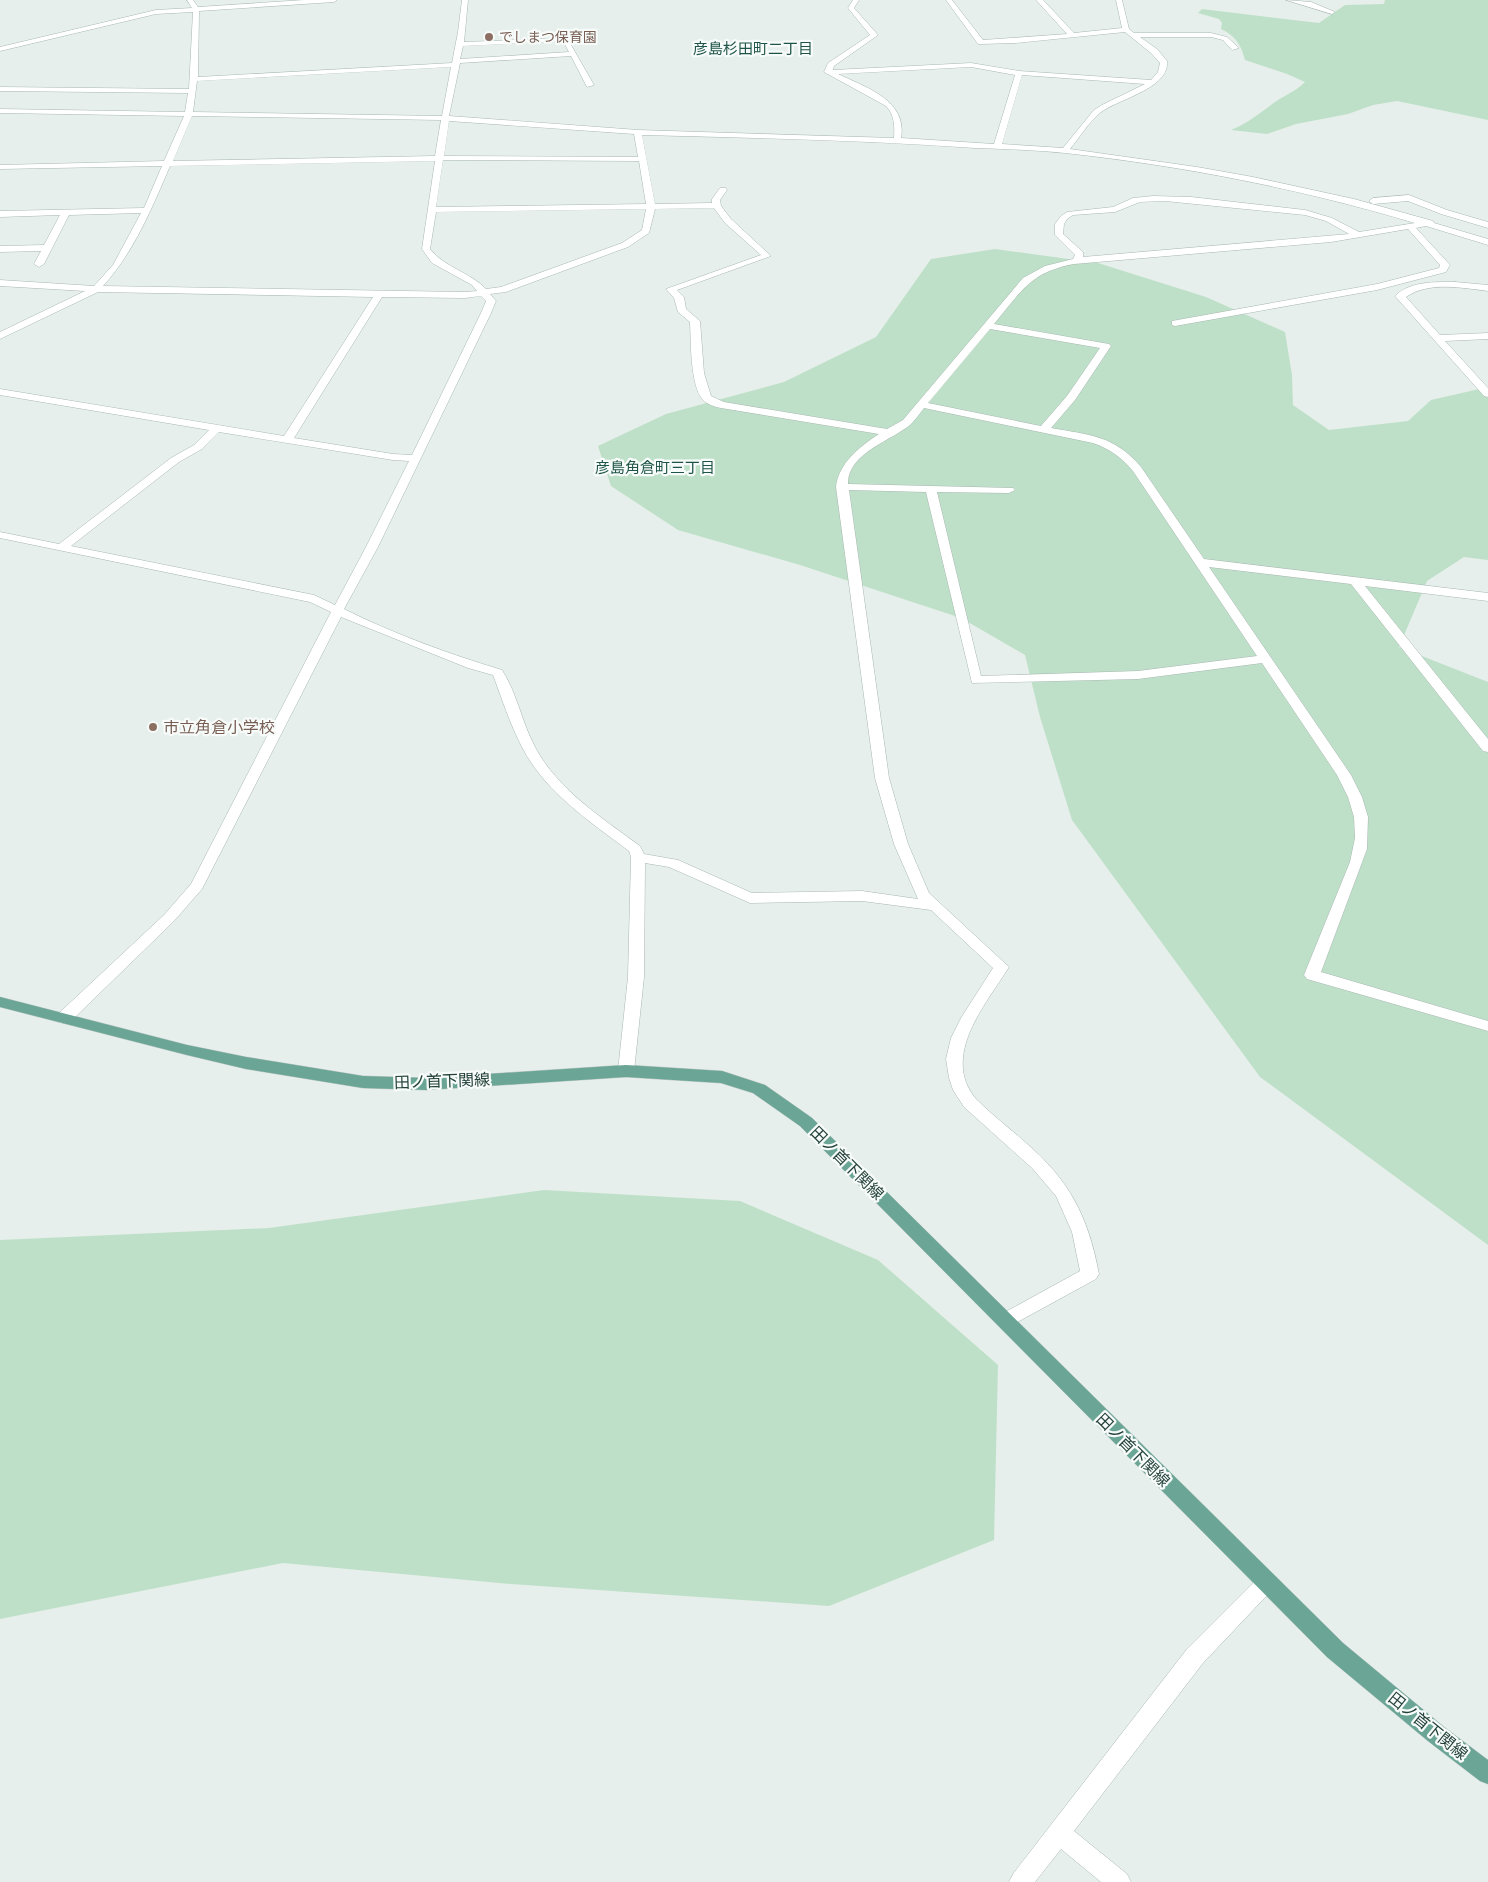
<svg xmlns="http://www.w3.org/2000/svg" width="1488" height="1882" viewBox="0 0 1488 1882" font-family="Rubik,'Noto Sans JP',sans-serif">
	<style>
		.green { fill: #bfe0c8 }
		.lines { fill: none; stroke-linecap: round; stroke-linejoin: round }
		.minor-casing { stroke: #a8b8b2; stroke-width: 1 }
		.major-casing { stroke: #c2cac8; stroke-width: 1 }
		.minor { fill: #fff; fill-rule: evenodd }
		.major { fill: #6aa596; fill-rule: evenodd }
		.education-dot { fill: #8d6e63; stroke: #f7fbf9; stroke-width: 2 }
		.labels { text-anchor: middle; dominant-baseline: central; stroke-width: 4.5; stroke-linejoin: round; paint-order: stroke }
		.far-education-label { font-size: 14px; fill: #785e54; stroke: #f7fbf9; text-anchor: start }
		.far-neighbourhood-label { font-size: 15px; fill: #1f5548; stroke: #f7fbf9 }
		.education-label { font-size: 16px; fill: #785e54; stroke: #f7fbf9; text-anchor: start }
		.street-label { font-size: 16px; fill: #24423a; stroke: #f7fbf9 }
	</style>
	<rect width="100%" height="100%" fill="#e6efeb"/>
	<!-- green -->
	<path class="green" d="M1385,0H1488V120L1397,101L1373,105L1348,114L1296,124L1267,134L1231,130C1249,123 1262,111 1278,100C1288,94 1297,90 1305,82L1287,74L1245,60C1241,45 1236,36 1221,29L1222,23L1219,19L1198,13L1202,9L1319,23L1345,5L1384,4Z
		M995,249L1098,263L1206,297L1285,332L1292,375L1293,405L1329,430L1408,421L1431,400L1488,387V560L1464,557L1427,581L1399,647L1488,682V1245L1260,1077L1072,820L1040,717L1025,655L961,618L800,565L678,530L611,486L598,446L666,414L784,382L876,337L931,259Z
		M544,1190L740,1201L878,1260L998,1365L994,1540L829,1606L511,1584L283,1563L0,1619V1240L269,1228Z"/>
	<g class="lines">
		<!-- minor casing -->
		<g class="minor-casing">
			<path id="minor" d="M187,0H193L198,7L304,0H337L334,2L199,11L198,77L452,63L458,32L462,0H468L464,42L567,38L594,85L587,87L571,56L460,63L449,116L638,130L894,138C895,126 894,114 886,106L824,72L828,63L870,35L848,8L853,0H859L854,8L878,35L834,66L833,70L971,63L1019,71L1151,80L1158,72L1160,63L1151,53L1125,32L1015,43L981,44H978L946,0H952L983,40L1067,34L1036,0H1043L1074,33L1122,28L1116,0H1122L1129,29L1134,33H1211L1227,37L1239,48L1232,50L1223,40L1211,37H1140L1157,49L1167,61C1170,89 1117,99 1100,113C1088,123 1080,137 1070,149L1197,167L1253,177L1354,199L1433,221L1434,223L1488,239V245L1426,226L1416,228L1450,265L1446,272L1377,290L1175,326L1172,325V321L1377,284L1439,268L1440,265L1408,229L1331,242L1074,264C1030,272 1021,292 994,324L1109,344L1111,346L1075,400L1051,428C1089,435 1114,435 1141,467L1204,559L1488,593V601L1365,586L1488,739V752L1483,751L1351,584L1209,567L1351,775L1362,797L1368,817L1367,849L1321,972L1488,1021V1031L1307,979L1304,975L1350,862L1355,838L1354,817L1348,797L1337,775L1262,663L1138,679L972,683L926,492L849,490L889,778L908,844L929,893L1009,967C986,1004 940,1056 976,1099C991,1114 1009,1128 1025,1142C1070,1181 1088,1216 1099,1274L1096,1279L1012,1325L1006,1327L1000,1325L997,1320L1000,1315L1080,1271L1072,1232L1056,1196L1032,1168L964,1107L953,1090L949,1078L946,1059L951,1038L961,1018L993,968L931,910L862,901L750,903L669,867L645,863L644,977L634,1071L632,1075L626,1077L620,1075L618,1071L628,977L631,857L629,851C589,821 545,792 522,747C510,724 502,699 493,675L468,668L341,617L202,889L174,921L70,1022L64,1023L58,1022L56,1018L58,1014L164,915L191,884L331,612L310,602L0,538V532L59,544L171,458L194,445L209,430L0,395V389L284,436L373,297L98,292L0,339V332L85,291L0,286V280L94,286L113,265L141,213L69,215L44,264L39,267L34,264L41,251L0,252V246L44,245L60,215L0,217V211L144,208L162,166L0,169V165L164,161L184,116L0,113V109L185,112L188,93L0,91V87L189,89L193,12L156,14L0,51V47L156,10L192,8ZM563,41L569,52L460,59L463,46ZM451,67L442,116L193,112L197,81ZM971,67L1015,75L994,144L901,138C908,100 865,87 838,74ZM1022,75L1145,84L1102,105L1094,110L1063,148L1002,144ZM192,116L441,120L435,156L173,161ZM449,121L634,134L638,157L444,156ZM642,135C753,138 864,140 975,148C1005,149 1036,150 1065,153C1184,166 1301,189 1415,223L1359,232L1332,218L1305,210L1191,197L1153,196L1133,198L1113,207L1067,212L1061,216L1055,224V235L1075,255L1073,259L1045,266L1023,278L903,420L887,429L724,402L711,396L704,373L700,321L686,309L684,297L677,290L771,256L731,219L721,206L720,200L727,190L726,188H720L712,199V203L655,204ZM443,160L639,161L646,204L436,207ZM435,161L422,249L432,263L472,285L477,291L465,292L103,286C134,252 152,208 170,166ZM1165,201L1305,215L1326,221L1349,234L1083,257V252L1063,234L1064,224L1067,219L1073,215L1115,212L1140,202ZM714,208L725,223L761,255L666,289L674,298L678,312L690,322C691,341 690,386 703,400C707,404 715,407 721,408L879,434C859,447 839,463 836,487L875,778L894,844L918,899L862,891L752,893L678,860L644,854L640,846C602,818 558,790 535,747C522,723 517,693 502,670C449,654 394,634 344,609L378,547L491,313L496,301L490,294L506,292L628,247L649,233L655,209ZM646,209L642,230L622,243L501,287L486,289C470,272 445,268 430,249L436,212ZM481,296L486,301L481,313L412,455L393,454L294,438L382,297L465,298ZM990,329L1100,348L1067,396L1041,426L928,403ZM924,408L1093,443C1110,449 1121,457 1133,471L1257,656L1138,671L981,676L937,492L1009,493L1015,490L1013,488L848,484C847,453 893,440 911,424C916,419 920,413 924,408ZM219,432L393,460L409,461L366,547L335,605L314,595L71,546L179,462L202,449Z
				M1286,0L1311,2L1335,12L1332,14Z
				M1409,195L1447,210L1488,222V228L1441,214L1408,201L1373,204L1369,201L1373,198Z
				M1455,282L1488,285V291C1462,288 1429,281 1406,297L1440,335L1488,333V339L1445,341L1488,388V397L1484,396L1395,296C1410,281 1435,282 1455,282Z
				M1266,1574L1273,1577L1276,1583L1273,1589L1203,1663L1074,1831L1127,1874L1131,1882H1101L1061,1849L1035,1882H1009L1013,1874L1187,1649L1259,1577Z"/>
		</g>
		<!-- major casing -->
		<g class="major-casing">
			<path id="major" d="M0,997L187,1045L246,1057L363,1076L426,1078L626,1065L722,1071L765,1085L812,1118L1343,1643L1444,1727L1488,1760V1784L1480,1781L1428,1741L1327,1657L800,1126L753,1093L721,1083L626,1077L426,1090L363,1088L246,1069L187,1055L0,1007Z"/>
		</g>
		<!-- minor -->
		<use href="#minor" class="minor"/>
		<!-- major -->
		<use href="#major" class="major"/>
	</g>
	<!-- markers -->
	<g class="education-dot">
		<circle cx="489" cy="37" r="5"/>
		<circle cx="153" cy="727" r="5"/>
	</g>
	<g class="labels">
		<!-- far-education labels -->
		<g class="far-education-label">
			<text x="499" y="37">でしまつ保育園</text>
		</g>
		<!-- far-neighbourhood labels -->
		<g class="far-neighbourhood-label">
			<text x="753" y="49">彦島杉田町二丁目</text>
			<text x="655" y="468">彦島角倉町三丁目</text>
		</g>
		<!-- education labels -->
		<g class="education-label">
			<text x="163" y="727">市立角倉小学校</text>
		</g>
		<!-- street labels -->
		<g class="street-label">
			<text transform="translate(442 1081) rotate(-2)">田ノ首下関線</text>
			<text transform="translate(847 1163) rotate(45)">田ノ首下関線</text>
			<text transform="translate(1133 1450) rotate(45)">田ノ首下関線</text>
			<text transform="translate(1428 1726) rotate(39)">田ノ首下関線</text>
		</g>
	</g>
</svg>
